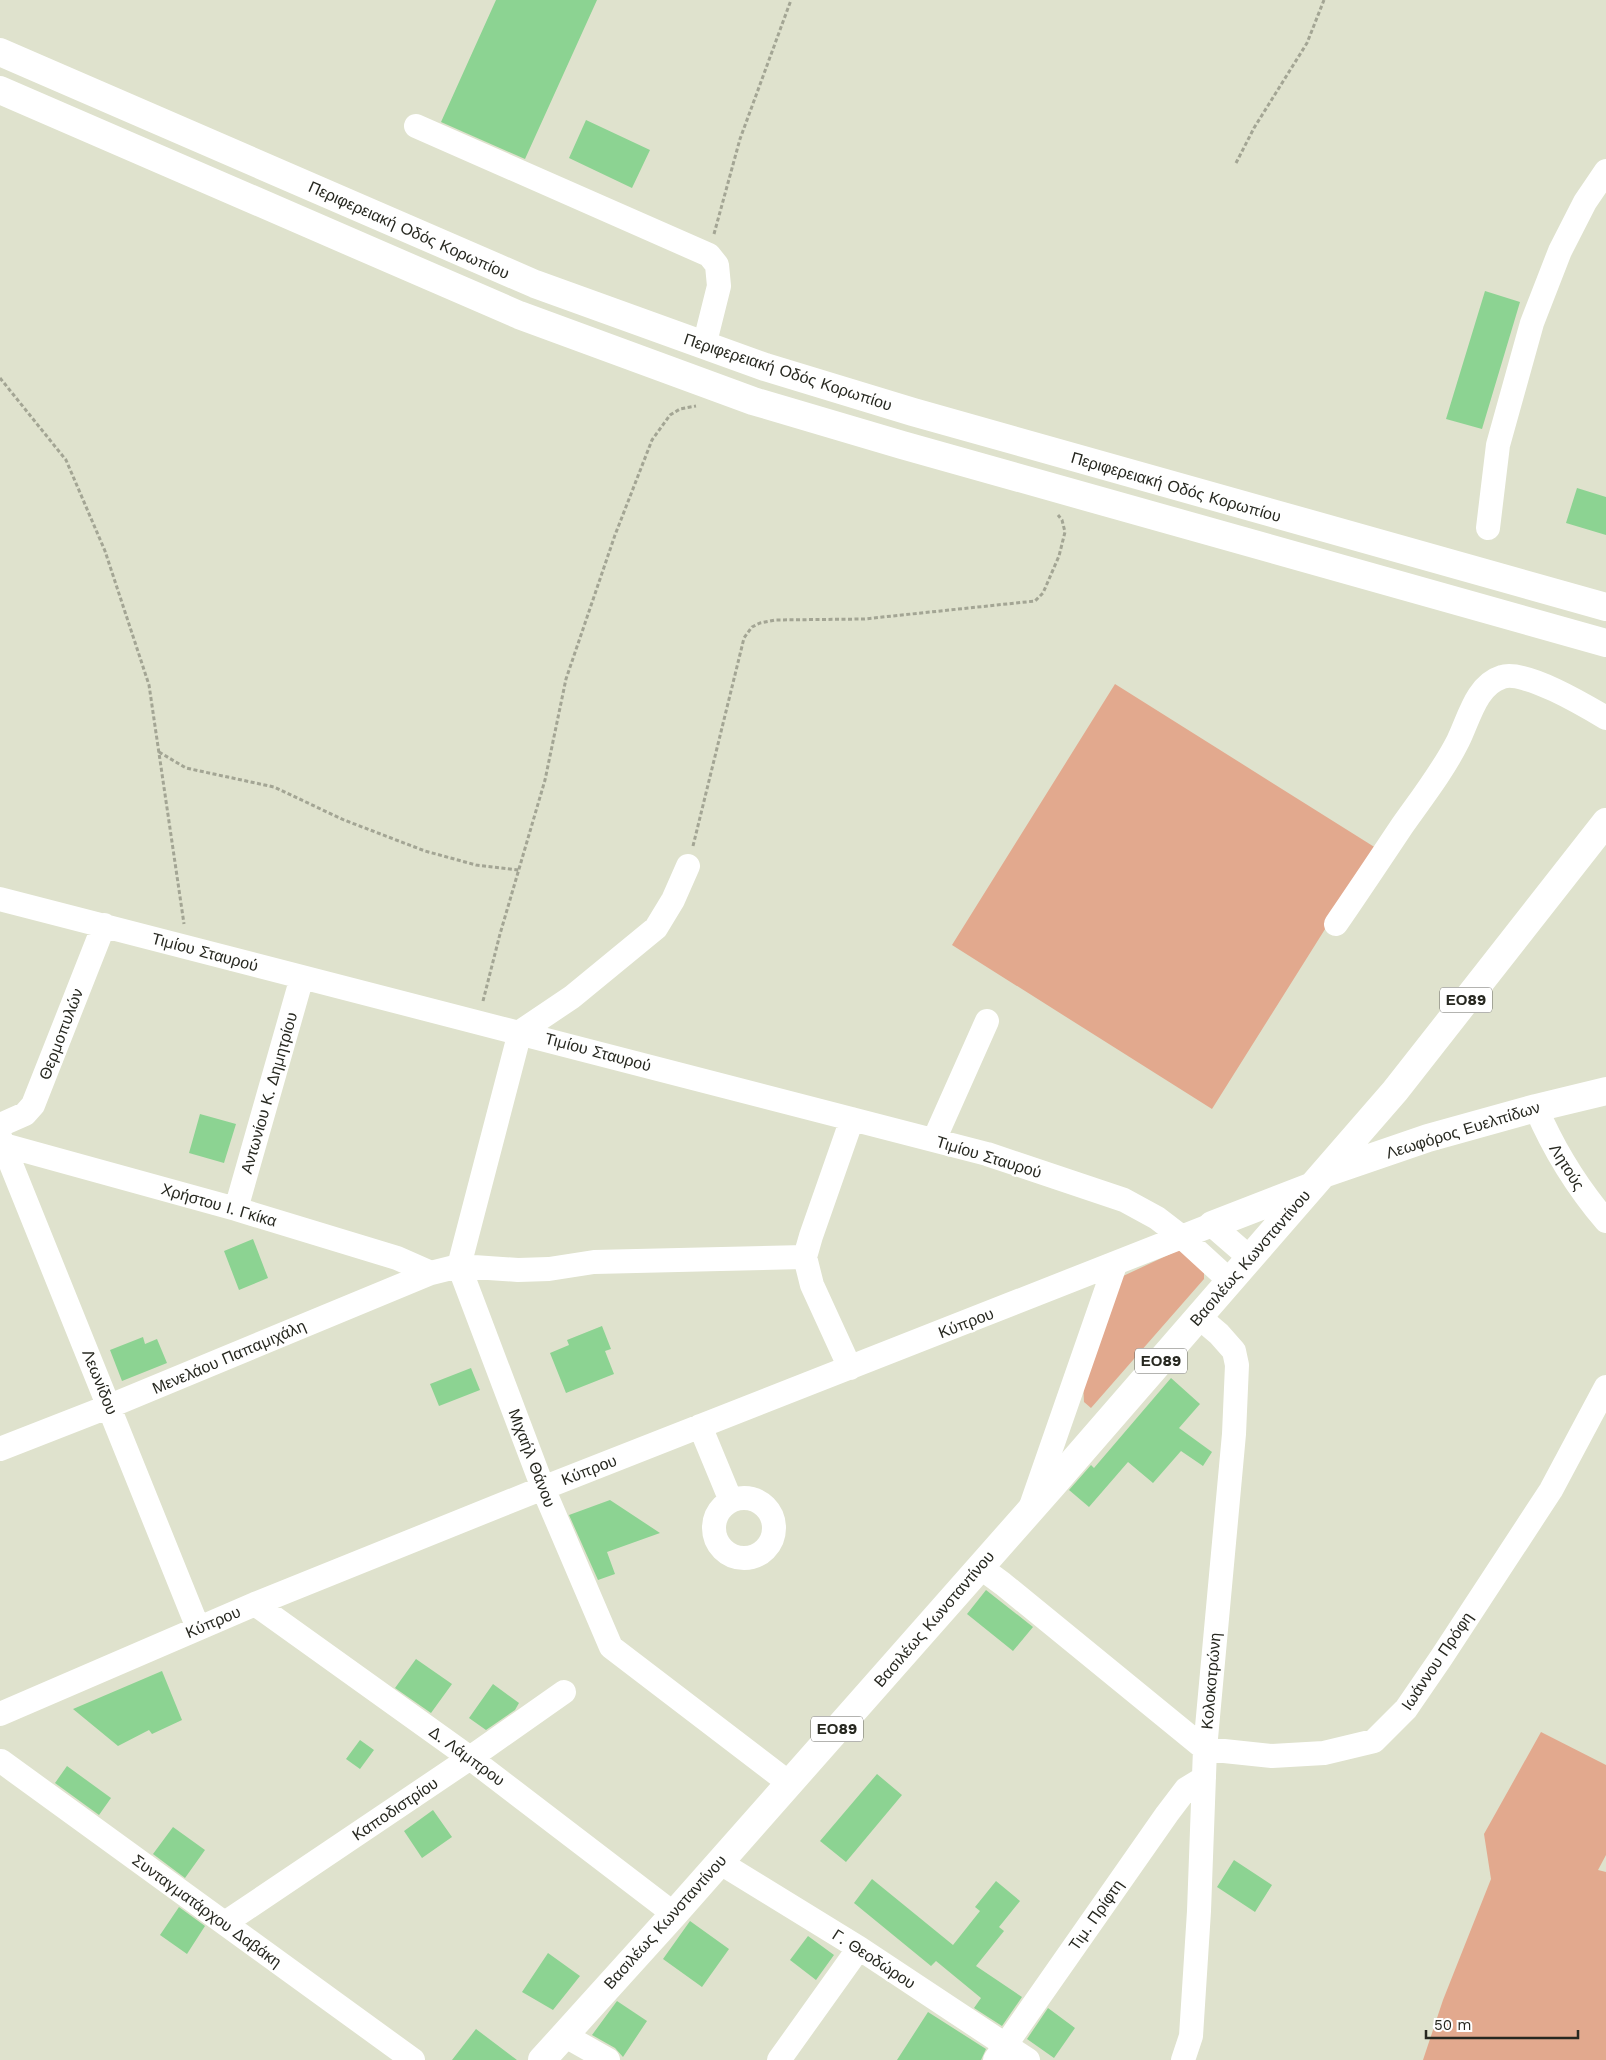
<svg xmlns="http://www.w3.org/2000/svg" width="1606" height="2060" viewBox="0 0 1606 2060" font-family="'Work Sans',sans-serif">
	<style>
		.green { fill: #e2a98e }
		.building { fill: #8cd392 }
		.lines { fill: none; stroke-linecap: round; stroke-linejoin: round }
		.path { stroke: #a3a594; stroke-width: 3; stroke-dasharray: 4 2.5; stroke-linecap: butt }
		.minor { stroke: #fff; stroke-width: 24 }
		.major { stroke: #fff; stroke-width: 28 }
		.labels { text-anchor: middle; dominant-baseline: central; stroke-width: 5; stroke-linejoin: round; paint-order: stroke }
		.shield { fill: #fff; stroke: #686863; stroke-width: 1 }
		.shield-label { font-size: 15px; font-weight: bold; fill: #272820 }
		.street-label { font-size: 16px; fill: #272820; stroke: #fff }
	</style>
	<rect width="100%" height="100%" fill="#dfe2cd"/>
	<!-- green -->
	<path class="green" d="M1115,684L1376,848L1212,1109L952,945Z
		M1181,1249L1204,1269V1279L1091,1408L1084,1402L1083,1383L1121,1277Z
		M1541,1732L1606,1765V1855L1598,1870L1606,1872V2060H1423L1443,2000L1491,1879L1484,1834Z"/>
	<!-- building -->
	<path class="building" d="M496,0H597L525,159L441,122Z
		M586,120L650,150L632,188L569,158Z
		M1485,291L1520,302L1482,429L1446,419Z
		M1577,488L1606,497V535L1566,523Z
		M200,1114L236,1124L224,1163L189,1153Z
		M253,1239L268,1278L239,1290L224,1251Z
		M602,1326L611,1349L605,1351L614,1374L566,1393L550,1353L569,1345L567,1340Z
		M143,1337L145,1344L157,1339L167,1363L122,1381L110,1350Z
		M471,1368L480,1390L439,1406L430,1384Z
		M1171,1378L1200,1404L1179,1428L1212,1452L1203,1466L1181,1451L1153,1483L1128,1462L1089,1507L1069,1490L1091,1465L1094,1468Z
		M610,1500L660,1533L607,1552L615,1574L598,1580L569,1515Z
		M986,1590L1033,1627L1013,1651L967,1614Z
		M416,1659L452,1684L431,1713L395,1688Z
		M162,1671L182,1720L152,1734L149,1730L118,1746L73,1709Z
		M493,1684L519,1703L515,1710L486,1730L469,1718Z
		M360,1740L374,1750L360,1769L346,1759Z
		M67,1766L111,1798L99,1815L55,1783Z
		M877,1774L902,1795L846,1862L820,1841Z
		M433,1810L452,1837L422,1858L404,1831Z
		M173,1827L205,1850L185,1878L153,1854Z
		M1234,1860L1272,1885L1255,1912L1217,1887Z
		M872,1879L953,1945L980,1911L975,1907L996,1881L1020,1901L999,1927L1004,1931L976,1966L1022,1997L1002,2026L974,2008L981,1998L936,1961L931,1966L854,1903Z
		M179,1907L205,1926L187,1954L160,1935Z
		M690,1921L729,1949L702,1987L663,1959Z
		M808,1936L834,1955L816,1980L790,1960Z
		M548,1953L580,1976L553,2010L522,1992Z
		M617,2001L647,2021L623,2057L615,2048L592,2035Z
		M1048,2008L1075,2028L1054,2058L1027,2039Z
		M928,2012L986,2049L981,2060H897Z
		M476,2029L517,2060H452Z"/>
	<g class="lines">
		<!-- path -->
		<path class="path" d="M1236,163L1254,128L1307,43L1324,0
			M714,234L740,139L791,0
			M0,378L66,460L105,551L149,685L184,924
			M159,752L186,768L274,787L344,820L425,851L476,865L519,870
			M693,846L744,638L752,627L760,623L775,620L864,619L1035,601L1043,593L1059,556L1065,532L1062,520L1058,515
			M483,1001L500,934L545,780L566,679L615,535L652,440L670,415L680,409L696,406"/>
		<!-- minor -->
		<path class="minor" d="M416,126L709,255L717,265L719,286L704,346
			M1488,528L1498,445L1532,323L1560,251L1585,202L1606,171
			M0,899L987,1154L1124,1200L1157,1218L1183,1238L1230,1281
			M1336,924C1358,892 1380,859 1402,826C1421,799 1443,771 1458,741C1469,719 1476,685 1502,677C1524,669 1586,706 1606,718
			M1536,1108C1554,1150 1576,1186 1606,1221
			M0,1125L25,1114L33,1105L104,925
			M0,1137L198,1628
			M934,1140L987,1021
			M4,1145L236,1209L397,1258L431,1273
			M236,1209L302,977
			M459,1266L543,1488L611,1647L789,1783
			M459,1266L520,1032L572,997L656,928L673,900L688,866
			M850,1368L812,1285L805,1257L811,1236L852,1119
			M700,1426L731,1501
			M0,1449L110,1406L431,1273L459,1266L518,1270L549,1269L594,1262L805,1257
			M714 1528a30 30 0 1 1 60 0a30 30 0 1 1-60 0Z
			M1030,1509L1115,1265
			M980,1567L1003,1584L1205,1749L1272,1756L1324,1753L1374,1741L1406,1709L1441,1658L1551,1490L1606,1387
			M255,1604L470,1758L674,1914
			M0,1714L255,1604L543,1488L1212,1225L1250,1258
			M1,1761L413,2060
			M719,1862L859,1948L1028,2060
			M225,1923L470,1758L564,1692
			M564,2035L608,2060
			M779,2060L859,1948
			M995,2060L1167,1814L1186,1789L1204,1778
			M1183,2060L1191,2036L1199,1911L1205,1749L1234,1434L1237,1365L1234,1351L1219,1334L1199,1317"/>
		<!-- major -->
		<path class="major" d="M0,52L535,284L765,367L913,412L1606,607
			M0,90L519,315L753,401L902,445L1606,643
			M1323,1174L1428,1138L1536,1108L1606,1091
			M1212,1225L1310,1187
			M542,2060L674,1914L1051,1487L1395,1091L1606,822"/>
	</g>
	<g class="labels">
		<!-- shield labels -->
		<g class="shield">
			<rect x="1440" y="987.5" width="52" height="25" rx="4"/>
			<rect x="1135" y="1348.5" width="52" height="25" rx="4"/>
			<rect x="811" y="1716.5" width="52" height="25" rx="4"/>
		</g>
		<g class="shield-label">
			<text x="1466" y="1000">ΕΟ89</text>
			<text x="1161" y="1361">ΕΟ89</text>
			<text x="837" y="1729">ΕΟ89</text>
		</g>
		<!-- street labels -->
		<g class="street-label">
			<text transform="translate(409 230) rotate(24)">Περιφερειακή Οδός Κορωπίου</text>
			<text transform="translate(788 372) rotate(18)">Περιφερειακή Οδός Κορωπίου</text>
			<text transform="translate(1176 487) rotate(16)">Περιφερειακή Οδός Κορωπίου</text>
			<text transform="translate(205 952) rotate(15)">Τιμίου Σταυρού</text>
			<text transform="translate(61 1034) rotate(-69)">Θερμοπυλών</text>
			<text transform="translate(598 1052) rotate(15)">Τιμίου Σταυρού</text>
			<text transform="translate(269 1093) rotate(-74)">Αντωνίου Κ. Δημητρίου</text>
			<text transform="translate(1463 1130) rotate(-17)">Λεωφόρος Ευελπίδων</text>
			<text transform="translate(989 1157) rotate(17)">Τιμίου Σταυρού</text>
			<text transform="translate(1567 1167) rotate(58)">Λητούς</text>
			<text transform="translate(219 1205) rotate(16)">Χρήστου Ι. Γκίκα</text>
			<text transform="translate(1250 1258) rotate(-49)">Βασιλέως Κωνσταντίνου</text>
			<text transform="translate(966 1323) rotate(-21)">Κύπρου</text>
			<text transform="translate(229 1357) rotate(-23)">Μενελάου Παπαμιχάλη</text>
			<text transform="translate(100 1382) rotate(68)">Λεωνίδου</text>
			<text transform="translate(532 1458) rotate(69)">Μιχαήλ Θάνου</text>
			<text transform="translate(589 1470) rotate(-21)">Κύπρου</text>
			<text transform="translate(934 1619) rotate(-49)">Βασιλέως Κωνσταντίνου</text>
			<text transform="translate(213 1622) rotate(-23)">Κύπρου</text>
			<text transform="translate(1437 1661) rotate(-56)">Ιωάννου Πρόφη</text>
			<text transform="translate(1211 1681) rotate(-85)">Κολοκοτρώνη</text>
			<text transform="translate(467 1756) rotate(36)">Δ. Λάμπρου</text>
			<text transform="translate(395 1809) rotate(-34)">Καποδιστρίου</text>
			<text transform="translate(207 1911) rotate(36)">Συνταγματάρχου Δαβάκη</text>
			<text transform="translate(1096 1915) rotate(-55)">Τιμ. Πρίφτη</text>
			<text transform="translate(665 1922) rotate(-48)">Βασιλέως Κωνσταντίνου</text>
			<text transform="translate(874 1959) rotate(33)">Γ. Θεοδώρου</text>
		</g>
	</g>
	<!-- scale -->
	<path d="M1426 2030v8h152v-8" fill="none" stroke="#272820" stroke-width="2.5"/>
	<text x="1434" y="2030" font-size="15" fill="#272820" stroke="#ffffff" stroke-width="4" paint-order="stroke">50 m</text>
</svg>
